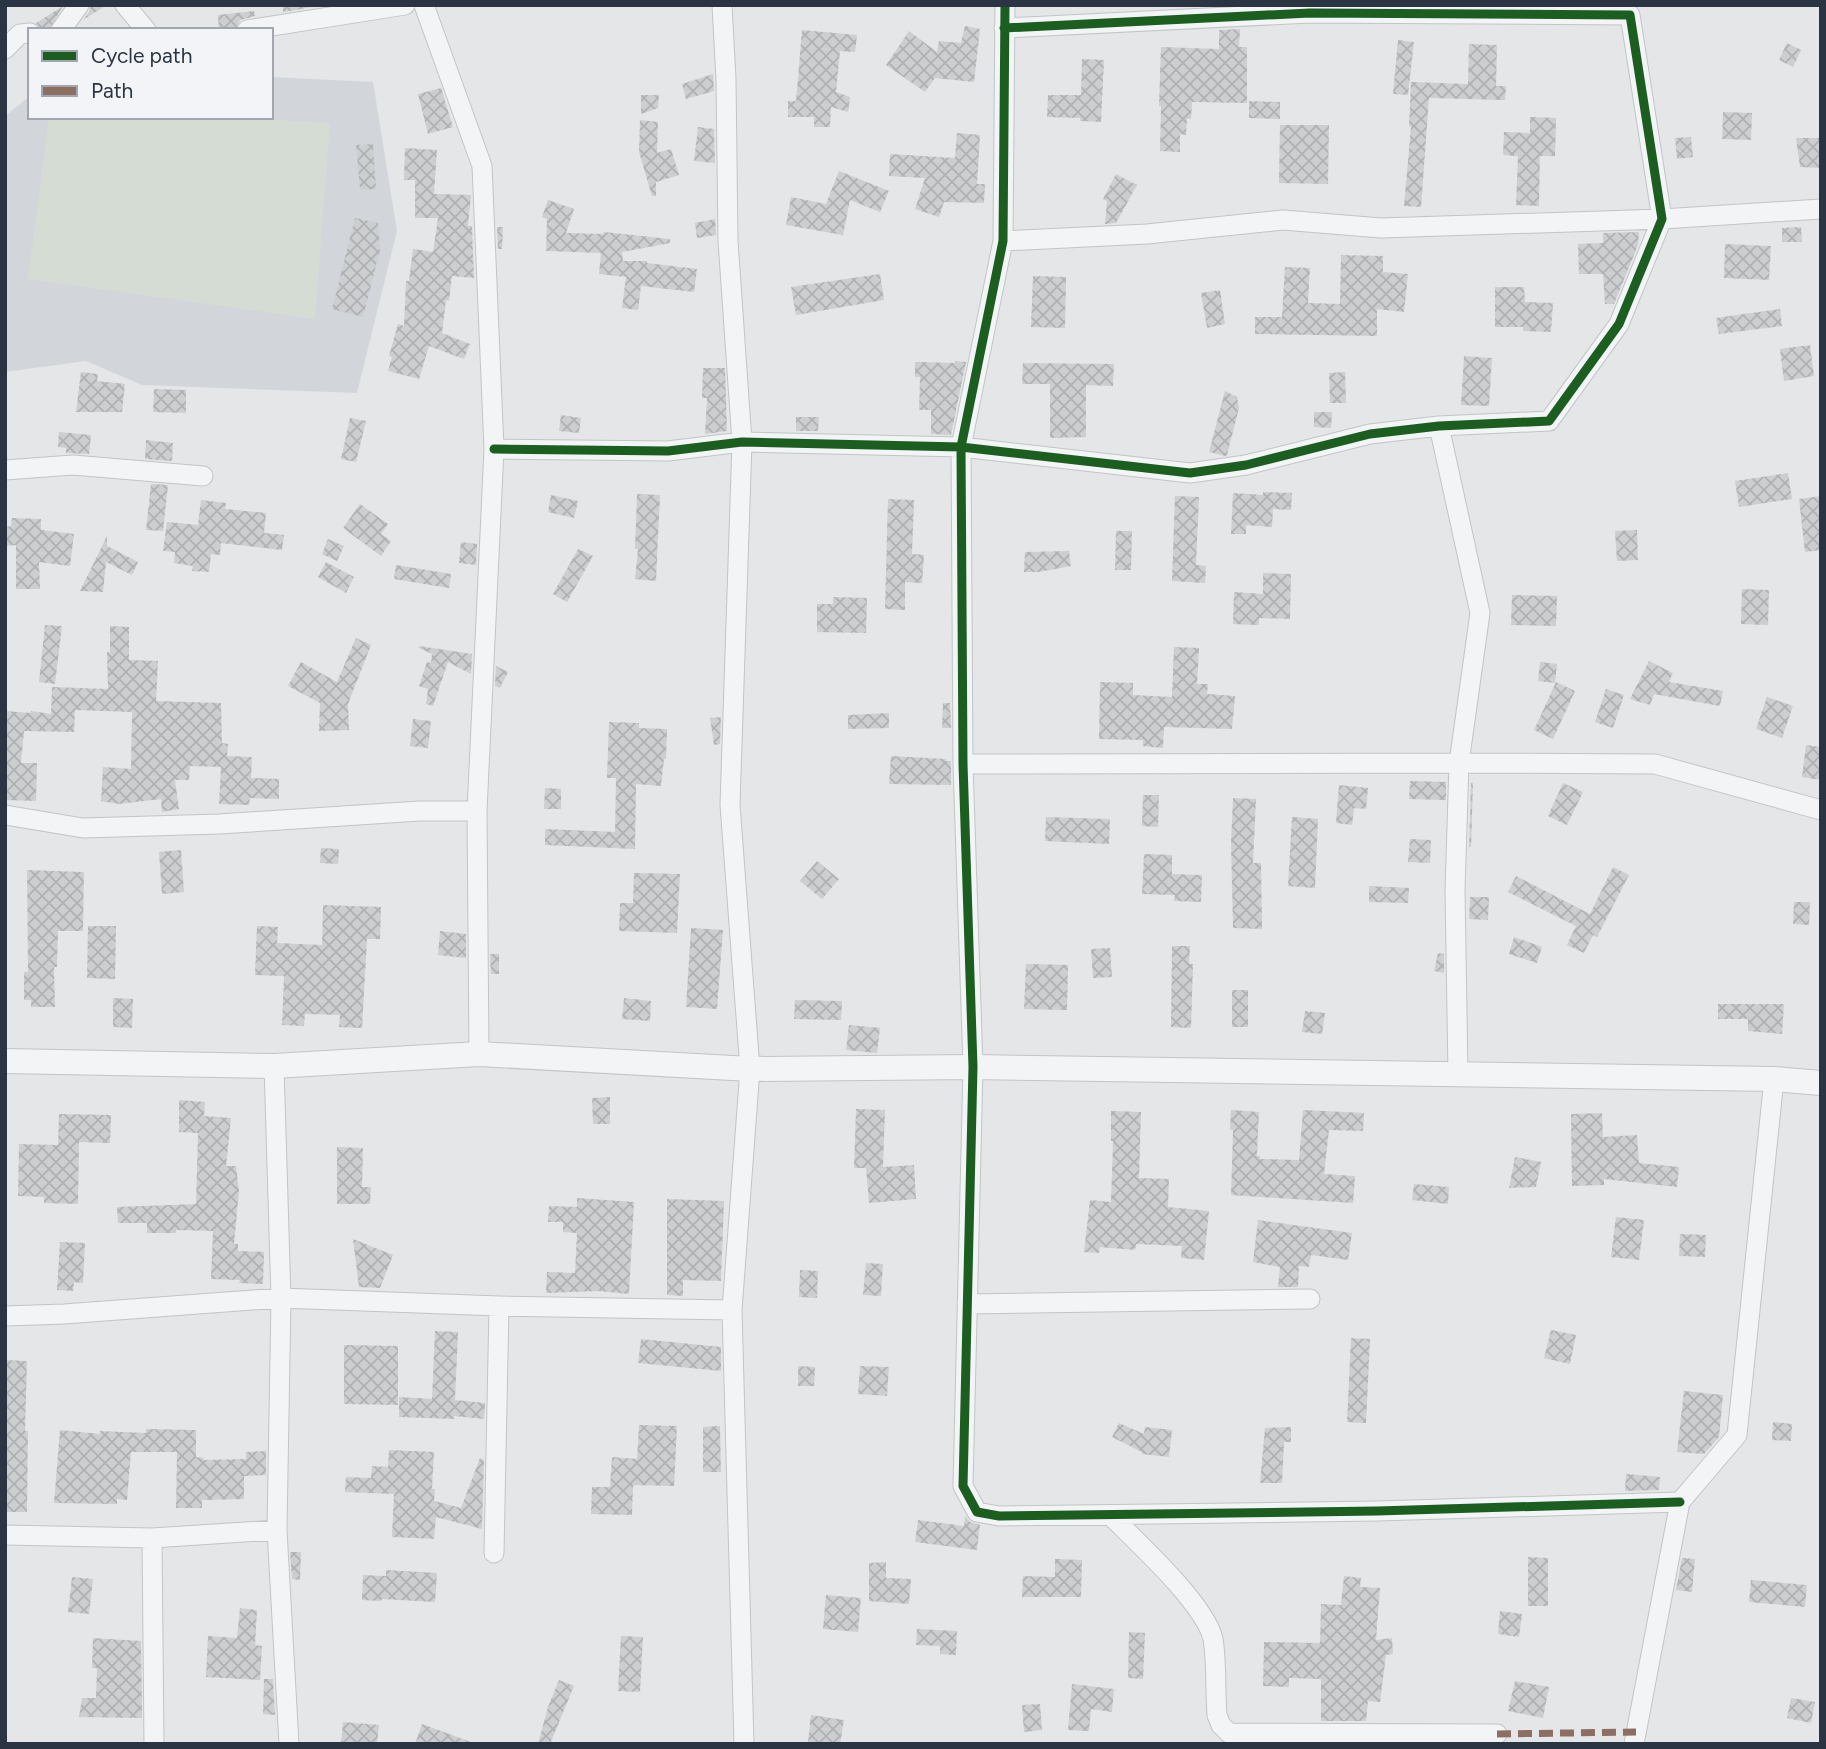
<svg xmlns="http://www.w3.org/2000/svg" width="1826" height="1749" viewBox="0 0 1826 1749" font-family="Figtree,sans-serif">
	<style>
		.built { fill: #d2d6db }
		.green { fill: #d5dcd4 }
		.building { fill: url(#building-cross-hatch) }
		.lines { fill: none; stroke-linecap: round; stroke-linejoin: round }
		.minor-casing { stroke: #c2c4c6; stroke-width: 21 }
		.tertiary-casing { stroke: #c2c4c6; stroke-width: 26 }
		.minor { stroke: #f3f4f6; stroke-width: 19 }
		.tertiary { stroke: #f3f4f6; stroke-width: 24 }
		.quiet { stroke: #8d6e63; stroke-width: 7; stroke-dasharray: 14 7; stroke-linecap: butt }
		.cycleway-casing { stroke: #f2f4f8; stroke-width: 13 }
		.cycleway { stroke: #1b5e20; stroke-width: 9 }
	</style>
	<defs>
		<pattern id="building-cross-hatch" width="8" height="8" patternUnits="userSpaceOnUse" patternTransform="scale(1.75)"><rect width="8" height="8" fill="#ccced0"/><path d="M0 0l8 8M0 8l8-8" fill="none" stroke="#afb2b4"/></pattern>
	</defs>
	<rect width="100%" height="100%" fill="#e4e6e8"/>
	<!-- built -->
	<path class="built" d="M271,77L373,82L397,231L357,393L142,385L86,361L5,372V116L30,96V117H271Z"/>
	<!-- green -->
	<path class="green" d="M49,117H227L330,123L315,319L28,279Z"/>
	<!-- building -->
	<path class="building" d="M91,5H107L83,20L89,12Z
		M283,5H324L283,12Z
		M63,6L49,30H42L36,23Z
		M254,11L255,16L240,20L235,30H219L218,15Z
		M965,26L980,29L974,82L935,78L925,92L886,65L909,31L937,52L939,41L961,43Z
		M1240,29L1239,47H1247V103L1192,102L1191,119H1187L1186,135L1180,134V152L1160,151L1161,106H1159L1161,47L1219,49V30Z
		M802,30L857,35L855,52L840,51L836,92L850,97L848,112L831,107L830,127H814V117H788V101H796Z
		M1398,40L1414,42L1408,95L1393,94Z
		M1787,43L1801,50L1793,67L1779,60Z
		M1469,44L1497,45L1496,86H1506L1505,100L1429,98L1421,207L1404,206L1411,127L1409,126L1411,82L1468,84Z
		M1082,59L1104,60L1101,122L1080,121V118L1047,117L1048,95H1081Z
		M713,74L714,91L686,99L682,84Z
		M441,88L453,127L428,134L418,94Z
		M641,95H659L658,108L641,114Z
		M1249,101L1280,102V119L1249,118Z
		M1723,112L1752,113L1751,140L1722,139Z
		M1530,117L1556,118L1555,156H1540L1539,206L1516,205L1518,156L1503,155L1504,132L1530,133Z
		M640,120L658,122L657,153L671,149L679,175L656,182V196H652L639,152Z
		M1280,125H1329L1328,184L1279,183Z
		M698,127L714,129L715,163L694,161Z
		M957,133L980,135L977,184H985L984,203L944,202L939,217L915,209L925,178L889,176L890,154L955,158Z
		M1691,137L1693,157L1677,159L1675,138Z
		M1796,138H1821V168L1800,167Z
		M373,144L376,189L360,190L356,145Z
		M405,148L437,150L434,194L471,195L468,226H472L474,278L452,276L449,301L446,300L442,333L470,344L464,359L429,346L419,379L388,371L392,357L389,356L398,324L404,326L406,281H409L413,249L433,252L438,218H415V180H404Z
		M839,171L889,191L880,212L850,200L843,235L786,225L791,197L826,204Z
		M1116,174L1137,185L1116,223L1105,224L1107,201L1103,199Z
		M548,200L574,209L566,233L603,234L604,232L670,239V243L622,252L623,261H647V263L697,269L694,292L641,286L638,310L622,308L626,277L599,274L601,253L546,251L547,219L542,217Z
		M355,218L378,223L380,250L363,317L332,309Z
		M715,219L716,235L697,238L695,223Z
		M497,227H503L502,249H498Z
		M1801,227L1802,242H1782V228Z
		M1639,232L1638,245L1614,304H1605L1603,274H1579L1578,244L1603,243V233Z
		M1725,244L1771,246L1769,280L1724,278Z
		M1341,255L1383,256V272L1408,274L1404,312L1377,309V336L1255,334V317H1282L1285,267L1310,268L1308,303L1340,304Z
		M880,274L884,300L796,315L791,287Z
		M1033,276L1066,277L1065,328L1031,327Z
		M1495,287H1524L1525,302L1553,303L1551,332L1523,331V327H1495Z
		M1220,290L1225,324L1207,328L1201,293Z
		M1780,309L1782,326L1719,334L1716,318Z
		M1810,345L1814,376L1784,381L1780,349Z
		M1464,356L1492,358L1489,406L1461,405Z
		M955,361L966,362L951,435L931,434V410H919L920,377H915V362L955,363Z
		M1023,363L1114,364L1113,386L1086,385V437L1050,438V384H1022Z
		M703,368H725L727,431L705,434L707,398H702Z
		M81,372L98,374L97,381L125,384L122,412H76Z
		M1345,372L1346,403H1330L1329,373Z
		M154,389L186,390V413L153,412Z
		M1225,391L1237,397L1239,408L1227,455L1225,456L1209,452Z
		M1314,412H1332L1331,428L1314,427Z
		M561,415L581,418L579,433L559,431Z
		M796,417H819L818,431H796Z
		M350,418L366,421L356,462L341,459Z
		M59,432L91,435L89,454L66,453V448L58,447Z
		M146,440L173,443L172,461L145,459Z
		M1788,473L1792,499L1739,507L1735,481Z
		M151,484L168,485L163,531L146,530Z
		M1263,492L1292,493L1291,510L1273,509L1272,527L1246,525V534H1231L1233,493L1263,495Z
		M637,494L660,495L656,581L635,579L638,549H635Z
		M551,495L578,501L574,518L548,512Z
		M1175,496L1199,497L1196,565L1206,566L1205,583L1172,581Z
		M1821,496V550L1805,552L1799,499Z
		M888,499L914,500L912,554L924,555L922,583L905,582V610L885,609Z
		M201,500L226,503L225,509L266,513L264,533L284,535L282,550L221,543L220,555L211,554L209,572L192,571L193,566L174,563L175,552L163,551L167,522L198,525Z
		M360,504L388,524L381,534L391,541L381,556L343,528Z
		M12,518L41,519V530L74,534L70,566L39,562L40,589H16V545L5,546V527L11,526Z
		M1637,530L1638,560L1617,561L1615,531Z
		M1116,531H1132L1131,570H1115Z
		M107,536V546L138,562L132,575L106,562L103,592L80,591Z
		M328,539L344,546L337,561L322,554Z
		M461,542L477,544L476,565L459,563Z
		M578,549L593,556L567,602L553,594Z
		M1069,551L1071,566L1039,572H1024L1025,552Z
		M326,562L354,577L346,593L318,577Z
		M396,565L451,574L449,588L394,579Z
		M1263,573L1291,574L1290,619L1259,618V625L1233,624L1234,592L1263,594Z
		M1742,589L1769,590L1768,625L1741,624Z
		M1512,595L1557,596L1556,626L1511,625Z
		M833,597L867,598L866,633L817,632V604H833Z
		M45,625L62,626L55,684L39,682Z
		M110,626L129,627V660L158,661L156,701L221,703L222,743L228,744L227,756L252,757L251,778L279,779V799L250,798L249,805L219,804L221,767L190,766L189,780H175L179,809L162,812L161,799L119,804L101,801L103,767L131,769L132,712L75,710L74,732L24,731L21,763H37L36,801L5,800V711L31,713V711L51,714L52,687L108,689L107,652H110Z
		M356,638L371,645L348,704L349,730L319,731L320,703L288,686L301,662L337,682Z
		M419,646L472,654L471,674L448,662L433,706L426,704L428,689L419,686L427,662L431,663L432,654L419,648Z
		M1174,647L1199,648L1197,684H1208L1207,694L1235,696L1232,729L1164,727L1163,748L1143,746V740L1099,739L1100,682L1133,683V695L1172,697Z
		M1649,661L1673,673L1669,682L1723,691L1720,706L1654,694L1650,705L1630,699Z
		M1540,662L1557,664L1555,683L1538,681Z
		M496,666L508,672L500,688L495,686Z
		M1556,682L1575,691L1553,739L1534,730Z
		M1606,689L1624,695L1613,728L1595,722Z
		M1767,697L1793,706L1782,738L1756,729Z
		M943,703H950L951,728H942Z
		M889,713V728L848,729V715Z
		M721,717L720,744L714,745L710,718Z
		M413,719L431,721L428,748L410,746Z
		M609,722L639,723V728L667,729L666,759H664L661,786L636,784L635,849L545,845V829L615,832L616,778H607Z
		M1806,745L1821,747V780L1802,777Z
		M891,756L946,759V761H951V785L889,784Z
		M1410,781L1446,782V800L1409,799Z
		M1471,783H1473L1471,847H1469Z
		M1563,783L1583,792L1567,825L1548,816Z
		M1339,785L1368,788L1366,809L1354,808L1352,825L1336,823Z
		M545,788L561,789V809H544Z
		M1143,795H1159L1158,827L1142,826Z
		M1233,798L1256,799L1253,863H1261L1262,929L1233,928L1231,843Z
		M1046,817L1110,819L1109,844L1045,841Z
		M1292,817L1318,819L1315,888L1288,886Z
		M1410,839L1431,840L1430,863L1408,862Z
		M321,848L339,849L338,864L320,863Z
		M181,850L184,892L162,894L159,852Z
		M1144,854L1172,855V874L1202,875L1201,902L1174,901L1175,895L1142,894Z
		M817,861L839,879L822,899L800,881Z
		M1613,867L1629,875L1597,937L1593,935L1584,953L1567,945L1576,926L1508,892L1516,876L1590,914Z
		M27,870L84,872L83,931H58L57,967H54L55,1007H31V1000H24V972H28Z
		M634,873L680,874L677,933L619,931L620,903H633Z
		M1369,886L1409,888L1408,903L1369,902Z
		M1470,897H1489L1488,920L1469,919Z
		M1794,902H1810L1809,925L1793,924Z
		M323,905L381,907L380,939H367L362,1028L339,1027L340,1015L305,1014L304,1026L282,1025L284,976L255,975L257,926L278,927L277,943L322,945Z
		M88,926H116L115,979L87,978Z
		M691,928L723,930L717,1009L686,1007Z
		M440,931L466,934V958L438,955Z
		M1514,937L1542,947L1537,963L1509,954Z
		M1172,946H1190L1189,964H1193L1191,1028L1171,1027Z
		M1110,948L1112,977L1093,978L1091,949Z
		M1438,953L1444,954V973L1434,971Z
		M490,954H499V974H491Z
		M1026,964L1068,965L1067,1010L1024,1009Z
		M1232,990H1248V1027H1232Z
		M113,998L133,999L132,1028L113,1027Z
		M624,998L651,1001L650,1021L622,1019Z
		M795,1000L842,1001L841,1020L794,1019Z
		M1718,1004H1784L1782,1034L1748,1031V1019H1718Z
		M1305,1011L1325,1013L1322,1034L1302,1032Z
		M849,1025L880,1028L877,1053L846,1050Z
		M610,1097V1124H593L592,1098Z
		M179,1100L205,1102L204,1116L231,1118L226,1166H236L239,1191L234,1244H238V1251L264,1252L263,1284L239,1283L240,1280L211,1279L213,1231L176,1230V1233H147V1223H118L117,1207L196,1204L198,1133L179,1132Z
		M856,1109L885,1110L883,1167L914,1165L916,1199L869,1203L866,1168H854Z
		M1231,1110L1259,1112L1257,1156H1260V1159L1299,1160L1303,1110L1364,1113L1363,1131L1329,1130L1324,1174L1355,1176L1353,1203L1231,1195L1233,1130H1230Z
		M1111,1111L1141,1112L1139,1178L1169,1179L1168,1207L1209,1211L1204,1260L1181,1258L1182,1246L1136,1244L1135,1250L1100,1247L1099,1253L1084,1252L1090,1200L1111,1202L1113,1141H1111Z
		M1602,1113L1603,1137L1637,1135L1639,1163L1679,1167L1677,1187L1604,1179V1185L1572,1186L1571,1114Z
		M59,1114L111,1115L110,1143L79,1142L78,1204L44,1203V1197L18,1196L19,1144L58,1145Z
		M337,1147L363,1148L362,1187H371L370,1204H337Z
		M1515,1157L1541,1162L1536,1187L1509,1188Z
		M1414,1184L1449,1187L1448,1204L1412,1200Z
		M577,1198L634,1202L629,1294L599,1291L546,1293L547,1272L575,1273L577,1233L563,1232V1222H548L549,1206L577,1207Z
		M667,1199L724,1201L721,1281L683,1280V1296L667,1295Z
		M1616,1217L1644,1220L1639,1260L1611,1257Z
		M1258,1220L1352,1233L1348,1260L1311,1255L1309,1267L1299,1266L1298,1287H1278L1280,1267L1253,1262Z
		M1680,1234L1706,1235L1705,1257L1679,1256Z
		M353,1239L393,1255L380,1288L359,1287Z
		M60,1242L85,1243L83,1283L74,1282L73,1291L57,1290Z
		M866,1263L883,1264L881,1296L863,1295Z
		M800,1270L818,1271L817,1298L799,1297Z
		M1551,1330L1576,1335L1570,1364L1544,1358Z
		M435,1331L458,1332L455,1400L485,1403L484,1419L454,1416V1419L399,1417V1397L432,1399Z
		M1351,1338L1370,1339L1366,1423L1347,1422Z
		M641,1339L721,1347V1371L638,1363Z
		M344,1345L398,1346V1405L344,1404Z
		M5,1360L27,1361L25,1431H28L27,1512H5Z
		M798,1366L815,1367L814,1386H798Z
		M860,1366L889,1367L887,1396L858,1394Z
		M1684,1391L1723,1395L1719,1437L1704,1454L1677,1452Z
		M1773,1422L1792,1424L1791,1441L1772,1440Z
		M1119,1423L1144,1434L1145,1427L1172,1430L1169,1457L1142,1454V1452L1112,1437Z
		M639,1425L677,1426L674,1486L636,1485L633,1486L632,1515L591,1514L592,1487H610L612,1457L637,1459Z
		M720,1426L721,1472H703V1427Z
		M1291,1427V1442H1284L1282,1483H1260L1265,1428Z
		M146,1429L196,1430V1457L204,1458L203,1460L246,1459V1452L266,1451V1475L244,1476V1499L202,1500V1508H176L177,1452H131L127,1500L117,1499V1504L54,1503L60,1430L100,1434V1431L146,1433Z
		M389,1450L434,1452L432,1489H435L434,1501L461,1508L480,1458L484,1460L482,1529L436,1517L434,1539L392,1537L394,1494L345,1492L346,1477L371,1478L372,1466L388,1467Z
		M1626,1474L1660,1477L1659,1490L1625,1491Z
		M965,1516L970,1522L980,1525L977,1550L915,1542L918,1520L964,1526Z
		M290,1552H301L300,1580L292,1579Z
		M1528,1557L1548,1558V1606H1528Z
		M1682,1558L1695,1559L1692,1592L1676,1590Z
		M1055,1559L1082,1560L1081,1597H1022L1023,1576L1055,1577Z
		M886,1562V1578L911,1579L909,1604L869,1601V1563Z
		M386,1570L437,1573L435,1602L382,1599L381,1601L362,1600L363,1575L386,1576Z
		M1344,1576L1361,1578L1360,1587L1380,1588L1376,1640L1392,1638L1393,1654L1386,1655L1380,1702L1368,1701L1366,1721H1321V1679L1289,1678V1687L1263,1686L1264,1642L1320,1643L1321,1604L1341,1605Z
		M72,1577L93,1579L89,1614L68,1612Z
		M1751,1580L1807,1585L1805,1607L1749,1602Z
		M826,1595L861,1598L858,1632L823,1629Z
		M240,1608L257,1610L255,1645L262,1646L260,1680L206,1677L208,1636L237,1638Z
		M1500,1611L1522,1614L1519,1637L1498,1634Z
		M917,1629L957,1631L956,1655L940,1654V1646L916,1645Z
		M1129,1632L1145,1633L1143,1679L1128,1678Z
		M621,1636L643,1637L640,1692L618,1691Z
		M93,1638L141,1641L142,1718L79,1717L82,1698H96L97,1668H92Z
		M264,1679H273L275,1715L263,1714Z
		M559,1680L574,1686L550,1744H538L548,1707Z
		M1515,1681L1549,1687L1543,1718L1508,1711Z
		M1072,1684L1114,1689L1112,1712L1091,1709L1089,1731L1068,1730Z
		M1791,1698L1815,1702L1811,1723L1787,1718Z
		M1040,1704L1042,1730L1024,1732L1022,1705Z
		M811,1715L844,1720L840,1744L808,1742Z
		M343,1722L379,1725L377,1744H341Z
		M422,1724L471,1742L470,1744H415Z"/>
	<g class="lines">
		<!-- minor casing -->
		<g class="minor-casing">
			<path id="minor" d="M125,5L146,30
				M424,5L482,166L494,449L477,811L479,1054
				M722,5L726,79L728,241L742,442L730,805L750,1069L732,1310
				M1005,5L1003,241L961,447L963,764L973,1067L963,1486L977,1512L999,1516L1377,1511L1680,1502
				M61,30L79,5
				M247,30L405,5
				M5,49L20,34L30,33
				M1003,241L1147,234L1283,220L1381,228L1662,219L1821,209
				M1439,426L1480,613L1459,763L1655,764L1821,810
				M494,449L668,451L742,442L961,447L1190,473L1246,465L1370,434L1439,426L1549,421L1619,324L1662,219L1630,15L1310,13L1004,28
				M5,470L73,465L203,476
				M963,764L1459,763L1455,890L1458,1074
				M5,815L83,828L219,824L420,811H477
				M274,1066L281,1298L277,1530L289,1744
				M967,1304L1310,1299
				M5,1316L64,1314L281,1298L499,1306L732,1310L744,1744
				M1110,1515C1137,1542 1205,1604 1213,1639C1217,1663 1215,1690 1217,1715L1221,1725L1229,1733L1497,1734
				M5,1535L152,1538L277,1530
				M152,1538L154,1744
				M494,1553L499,1306
				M1634,1744L1680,1502L1737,1435L1774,1079"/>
		</g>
		<!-- tertiary casing -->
		<g class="tertiary-casing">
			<path id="tertiary" d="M5,1061L274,1066L479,1054L750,1069L973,1067L1774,1079L1821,1083"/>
		</g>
		<!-- minor -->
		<use href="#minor" class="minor"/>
		<!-- tertiary -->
		<use href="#tertiary" class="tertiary"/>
		<!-- quiet -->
		<path class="quiet" d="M1497,1734L1636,1732"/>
		<!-- cycleway casing -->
		<g class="cycleway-casing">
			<path id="cycleway" d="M1005,5L1003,241L961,447L963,764L973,1067L963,1486L977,1512L999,1516L1377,1511L1680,1502
				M494,449L668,451L742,442L961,447L1190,473L1246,465L1370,434L1439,426L1549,421L1619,324L1662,219L1630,15L1310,13L1004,28"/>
		</g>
		<!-- cycleway -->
		<use href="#cycleway" class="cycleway"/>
	</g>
	<!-- border -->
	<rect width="1826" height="1749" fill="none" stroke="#2a3442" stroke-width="14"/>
	<!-- legend -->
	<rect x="28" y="28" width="245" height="91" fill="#f2f4f8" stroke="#a2a7af" stroke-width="2"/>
	<rect x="42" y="51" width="35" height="10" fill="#1b5e20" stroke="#a2a7af" stroke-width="2"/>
	<text x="91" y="63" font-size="21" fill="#2a3442">Cycle path</text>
	<rect x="42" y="86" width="35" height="10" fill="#8d6e63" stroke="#a2a7af" stroke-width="2"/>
	<text x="91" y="98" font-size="21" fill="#2a3442">Path</text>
</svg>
